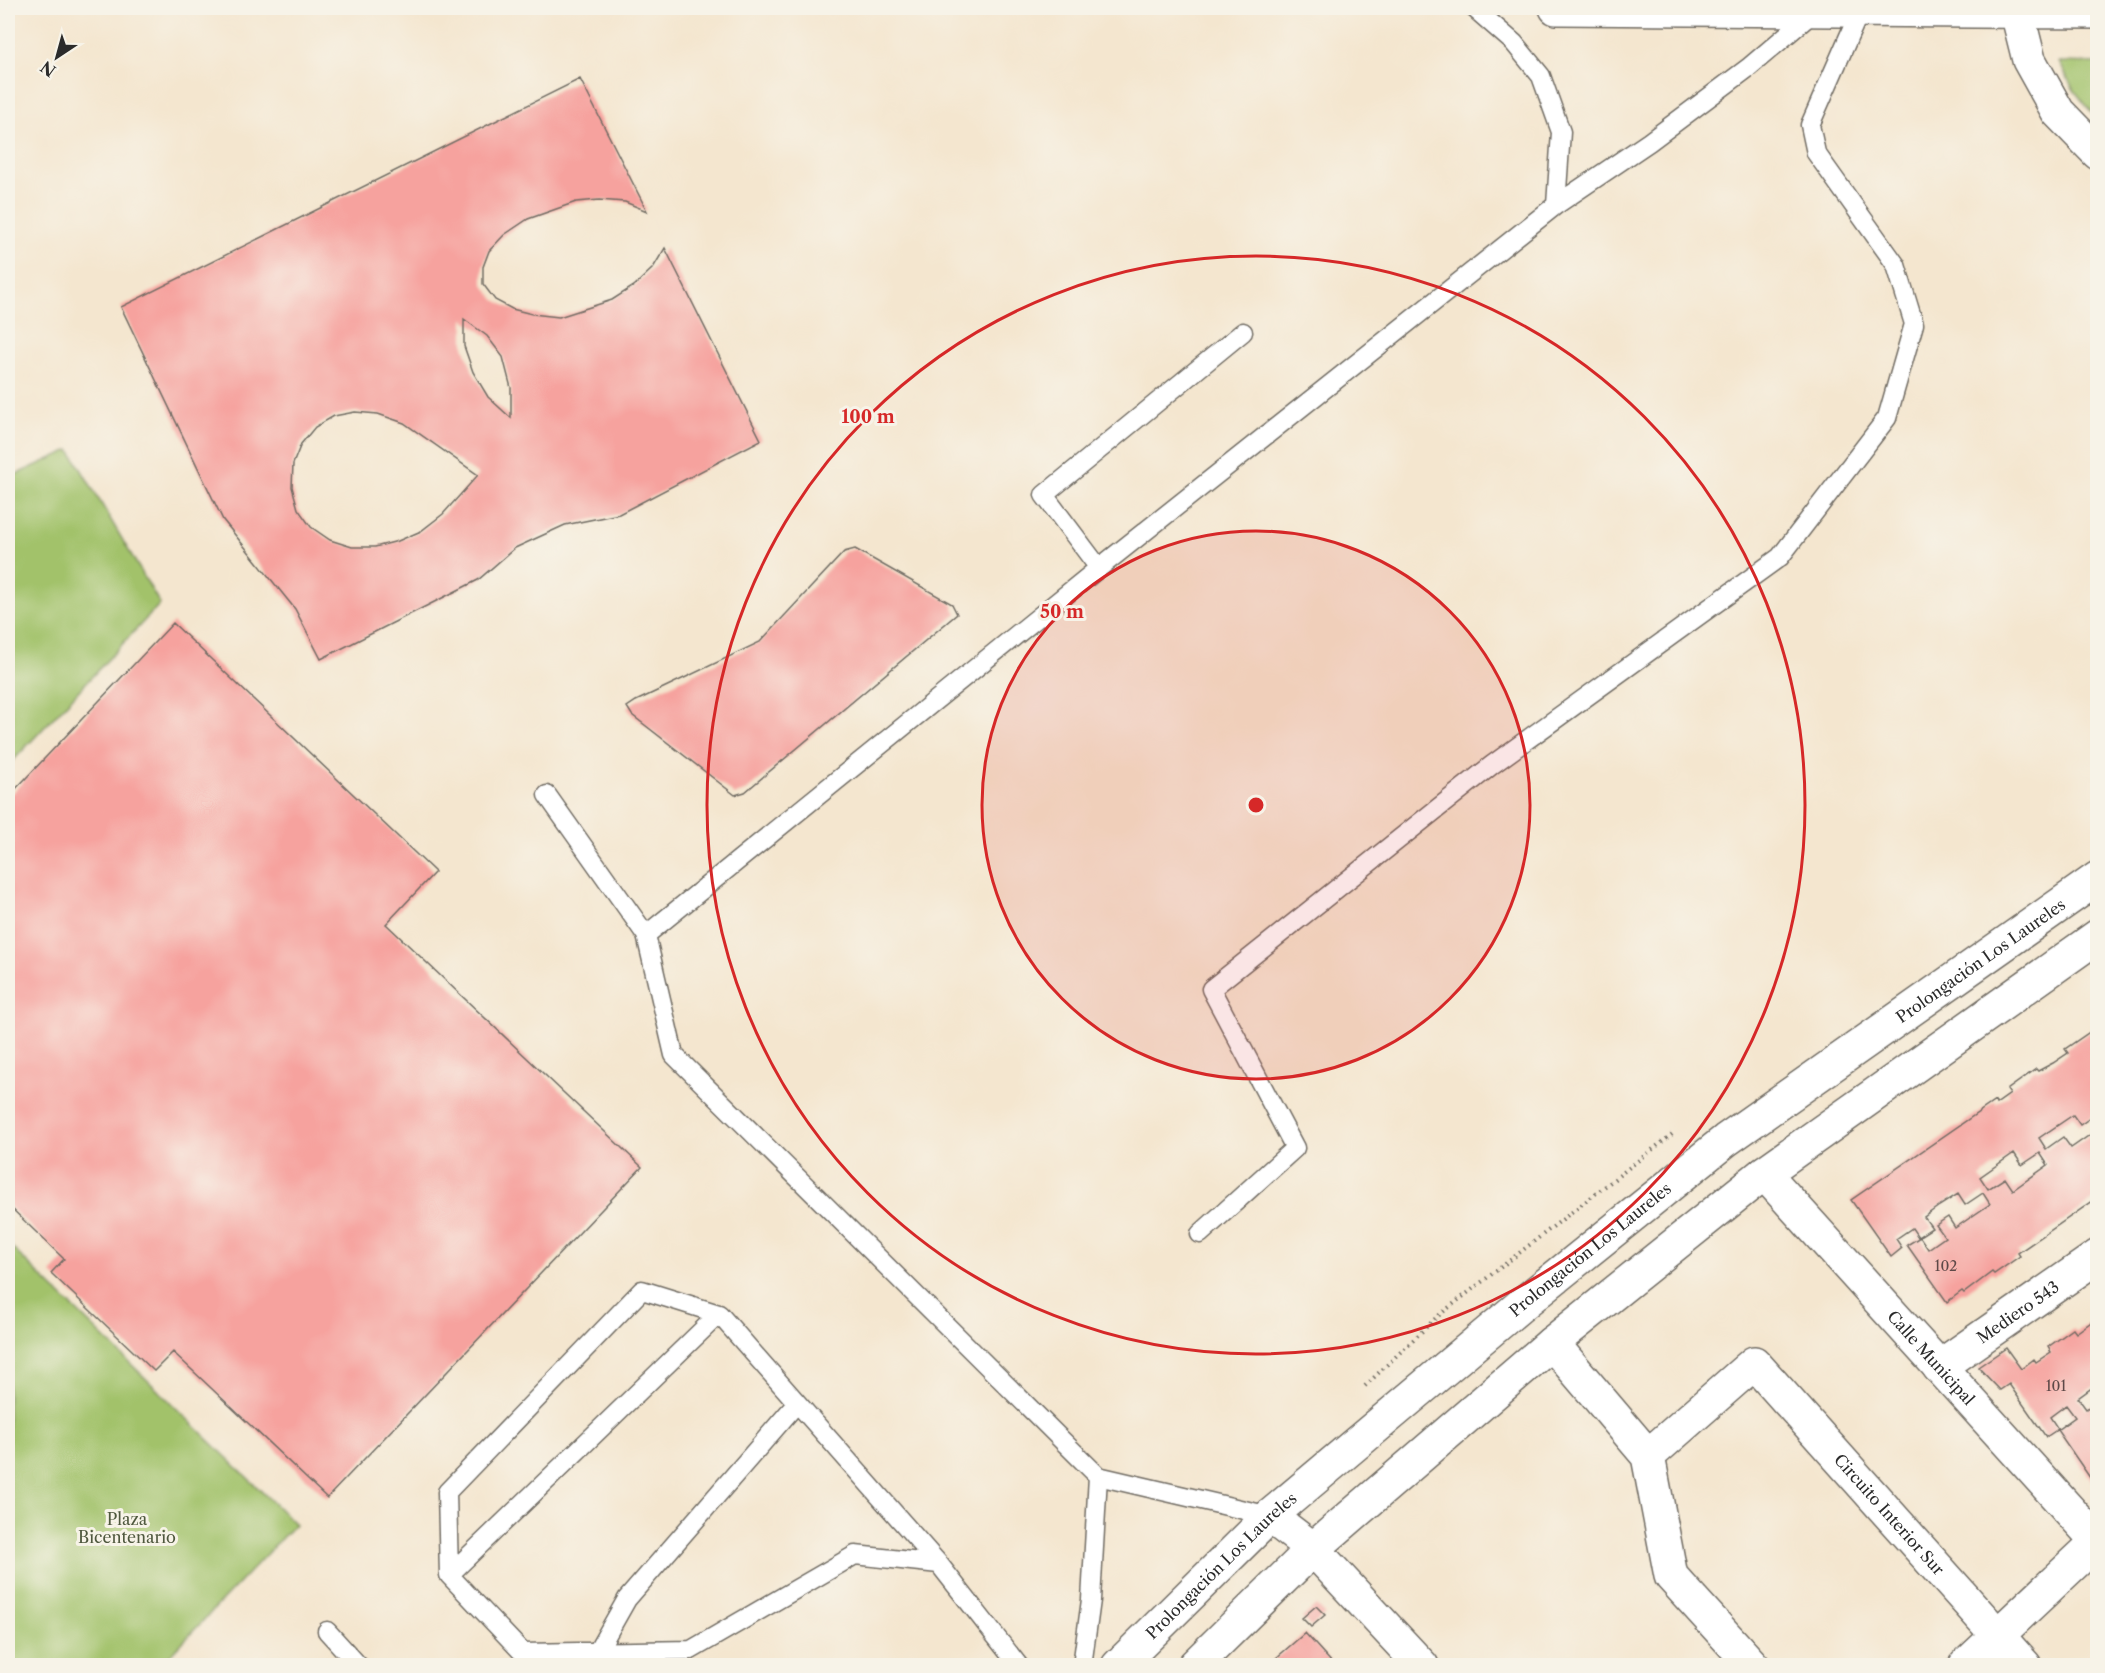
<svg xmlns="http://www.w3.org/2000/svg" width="2105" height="1673" viewBox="0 0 2105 1673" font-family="'Libre Caslon Text',serif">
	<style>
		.green { fill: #a2c26a; stroke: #66764a; stroke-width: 1.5 }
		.building { fill: #f6a29e; fill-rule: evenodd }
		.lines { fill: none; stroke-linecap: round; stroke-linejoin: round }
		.lane-casing { stroke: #716c64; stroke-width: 21 }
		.street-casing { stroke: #716c64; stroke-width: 36 }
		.secondary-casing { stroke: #716c64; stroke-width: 36 }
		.path { stroke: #716c64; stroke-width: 4; stroke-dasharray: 1.5 4.5; stroke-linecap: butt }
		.lane { stroke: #fff; stroke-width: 18 }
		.street { stroke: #fff; stroke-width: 33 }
		.secondary { stroke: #fff; stroke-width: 33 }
		.ring { fill: none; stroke: #d62828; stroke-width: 3 }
		.labels { text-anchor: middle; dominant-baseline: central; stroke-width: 6; stroke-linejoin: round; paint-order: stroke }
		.number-label { font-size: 14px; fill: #5e4948 }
		.street-label { font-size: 16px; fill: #2b2b2b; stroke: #f7f3e8 }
		.park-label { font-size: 16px; fill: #4f583e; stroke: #f7f3e8 }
		.centre { fill: #d62828; stroke: #f7f3e8; stroke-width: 3 }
		.ring-label { font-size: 18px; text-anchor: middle; font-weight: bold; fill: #d62828; stroke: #f7f3e8; stroke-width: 6; stroke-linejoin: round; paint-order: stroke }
	</style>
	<rect width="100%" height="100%" fill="#f7f3e8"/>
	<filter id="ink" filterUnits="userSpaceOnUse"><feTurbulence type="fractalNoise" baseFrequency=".0167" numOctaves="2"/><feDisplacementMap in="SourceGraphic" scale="12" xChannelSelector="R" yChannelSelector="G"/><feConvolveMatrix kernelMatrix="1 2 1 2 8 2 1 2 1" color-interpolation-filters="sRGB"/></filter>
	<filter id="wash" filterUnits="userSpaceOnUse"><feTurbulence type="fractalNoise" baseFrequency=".008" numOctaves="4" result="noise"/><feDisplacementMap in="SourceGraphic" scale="24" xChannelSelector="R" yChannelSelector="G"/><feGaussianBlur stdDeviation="1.35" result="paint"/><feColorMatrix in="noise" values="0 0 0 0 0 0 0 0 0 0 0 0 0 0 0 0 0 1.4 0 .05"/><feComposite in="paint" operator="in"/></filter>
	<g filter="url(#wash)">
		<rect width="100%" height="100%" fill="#f4e6cf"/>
		<!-- green -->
		<path class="green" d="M2059,62L2097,63V119L2074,90Z
			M70,450L160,604L8,766V478Z
			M8,1244L295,1524L161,1665H8Z"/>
		<g id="blocks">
			<!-- building -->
			<path class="building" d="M580,79L647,211L625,202L599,200L576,202L528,219L504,235L489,251L483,267V284L495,300L512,309L532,314L559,317L612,300L634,286L653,268L665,248L761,440L619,514L565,525L515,548L478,580L321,659L295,609L223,520L121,307ZM464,319L487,336L503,357L511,388V418L488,397L473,372L464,346ZM355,412L378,414L404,423L478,475L443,514L421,531L398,541L375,547H352L330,540L311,527L298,509L292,487L293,464L301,444L315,427L334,416Z
				M855,549L952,604L957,614L745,792L735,795L632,715L627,707L636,701L760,642L844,552Z
				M173,623L435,872L386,924L642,1167L327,1498L173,1352L154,1371L51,1273L64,1259L8,1205V797Z
				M2094,1029L2095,1030L2097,1029V1097L2096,1098L2097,1101V1113L2080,1125L2073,1115L2039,1138L2046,1149L2063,1137L2071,1148L2097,1130V1198L2018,1253L2020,1256L1994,1274L1992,1272L1964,1293L1962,1291L1947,1302L1907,1245L1920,1237L1928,1249L1945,1237L1936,1225L1948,1217L1955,1228L1990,1204L1983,1193L1965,1205L1958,1194L1939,1206L1924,1217L1932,1228L1918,1237L1912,1228L1896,1239L1902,1248L1891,1257L1851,1200L1995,1101L1996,1104L2010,1094L2007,1090L2036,1069L2038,1071L2053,1063L2068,1053L2065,1049ZM2014,1153L2022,1165L2040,1153L2048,1165L2013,1190L2005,1178L1988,1189L1980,1177Z
				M2097,1318V1384L2078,1398L2086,1409L2097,1401V1483L2095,1485L2057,1430L2075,1417L2066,1405L2050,1417L2058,1429L2046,1437L2009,1384L2000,1390L1978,1367L2006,1348L2021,1369L2034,1359L2036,1362L2051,1352L2048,1347L2073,1329L2076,1333Z
				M1316,1606L1325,1615L1311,1627L1302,1618Z
				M1305,1633L1334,1665H1268Z"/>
		</g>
	</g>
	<g filter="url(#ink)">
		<use href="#blocks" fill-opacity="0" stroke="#716c64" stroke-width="1.5"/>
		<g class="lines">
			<!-- lane casing -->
			<g class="lane-casing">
				<path id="lane" d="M1474,8L1514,43L1541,76L1561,132L1556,205
					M1099,568L1044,495L1243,332
					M547,795L646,935
					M1200,1234L1295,1148L1211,989L1492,765L1780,557L1887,418L1914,324L1896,265L1816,153L1810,125L1860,11
					M719,1314L642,1290L447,1492L449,1575L523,1653L691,1650L855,1555L939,1564
					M1270,1516L1098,1476L674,1055L646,935L1099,568L1556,205L1649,142L1748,68L1815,11
					M449,1575L719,1314L939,1564L1019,1666
					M327,1631L359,1666
					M572,1666L597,1652L627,1599L797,1403
					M1082,1666L1091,1600L1098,1476"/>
			</g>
			<!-- street casing -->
			<g class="street-casing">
				<g id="street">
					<path id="s1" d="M1764,1173L2098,1542"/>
					<path d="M1552,1343L1648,1456L1671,1576L1753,1666"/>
					<path id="s2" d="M1939,1367L2098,1256"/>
					<path id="s3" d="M1648,1456L1754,1363L2025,1666"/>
					<path d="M1270,1516L1313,1549L1422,1666"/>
					<path id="s4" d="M1118,1666L1270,1516L1521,1305L1726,1140L2098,878"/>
					<path d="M1194,1666L1313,1549L1552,1343L1764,1173L2098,936"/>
					<path d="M1965,1666L2098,1541"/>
				</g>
			</g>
			<!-- secondary casing -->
			<g class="secondary-casing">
				<path id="secondary" d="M1556,8L2098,12
					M2016,8L2029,60L2058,112L2098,153"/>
			</g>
			<!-- path -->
			<path class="path" d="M1365,1386L1438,1316L1675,1132"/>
			<!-- lane -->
			<use href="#lane" class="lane"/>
			<!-- street -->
			<use href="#street" class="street"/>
			<!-- secondary -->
			<use href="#secondary" class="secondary"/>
		</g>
	</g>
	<!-- distance rings -->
	<circle cx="1256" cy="805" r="274" fill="#d62828" fill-opacity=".12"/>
	<g class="ring">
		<circle cx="1256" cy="805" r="274"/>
		<circle cx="1256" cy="805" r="549"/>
	</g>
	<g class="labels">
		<!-- number labels -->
		<g class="number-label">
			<text x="1946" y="1266">102</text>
			<text x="2056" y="1386">101</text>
		</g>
		<!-- street labels -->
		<g class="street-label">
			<text stroke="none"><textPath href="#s4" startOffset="1116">Prolongación Los Laureles</textPath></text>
			<text stroke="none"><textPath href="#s4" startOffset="630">Prolongación Los Laureles</textPath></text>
			<text stroke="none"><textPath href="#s2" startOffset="96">Mediero 543</textPath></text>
			<text stroke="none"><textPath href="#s1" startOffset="249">Calle Municipal</textPath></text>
			<text stroke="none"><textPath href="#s3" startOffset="344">Circuito Interior Sur</textPath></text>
			<text stroke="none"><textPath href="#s4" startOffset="144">Prolongación Los Laureles</textPath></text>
		</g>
		<!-- park labels -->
		<g class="park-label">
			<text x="127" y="1519">Plaza<tspan x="127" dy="18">Bicentenario</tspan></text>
		</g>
	</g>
	<circle cx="1256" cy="805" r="9" class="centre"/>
	<g class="ring-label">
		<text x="868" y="423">100 m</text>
		<text x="1062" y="618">50 m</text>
	</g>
	<!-- margin -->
	<rect width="2105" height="1673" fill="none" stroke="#f7f3e8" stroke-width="30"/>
	<!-- north arrow -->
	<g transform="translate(57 57) rotate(216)" stroke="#f7f3e8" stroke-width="4.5" paint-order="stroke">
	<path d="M0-4.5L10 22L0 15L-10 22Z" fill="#2b2b2b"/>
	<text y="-9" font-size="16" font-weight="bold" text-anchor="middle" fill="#2b2b2b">N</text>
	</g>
</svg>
